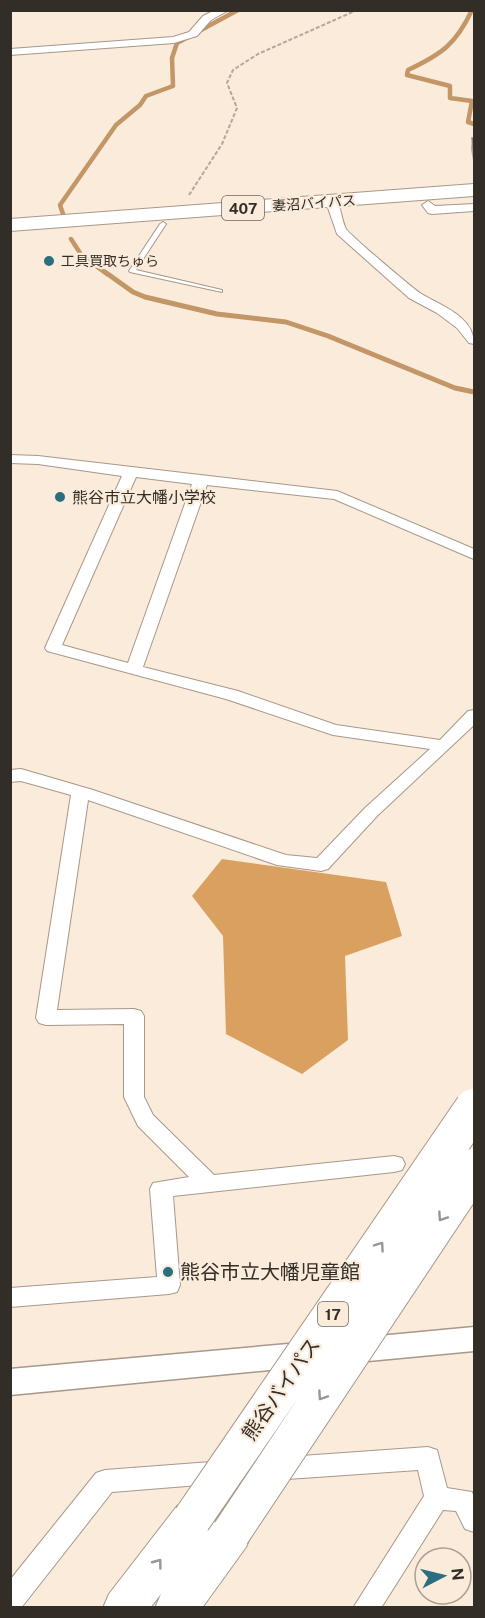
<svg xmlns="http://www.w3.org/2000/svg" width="485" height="1618" viewBox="0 0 485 1618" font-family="'Public Sans','Noto Sans JP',sans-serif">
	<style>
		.forest { fill: #daa060 }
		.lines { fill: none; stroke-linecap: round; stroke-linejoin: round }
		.stream-far1 { stroke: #c29667; stroke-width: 4.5 }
		.stream { stroke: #c29667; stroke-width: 5 }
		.service-casing { stroke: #a79889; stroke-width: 2 }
		.minor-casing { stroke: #a79889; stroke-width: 2 }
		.tertiary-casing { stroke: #a79889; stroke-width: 3 }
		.trunk-casing { stroke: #a79889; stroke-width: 2 }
		.path { stroke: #b4a79b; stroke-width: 2; stroke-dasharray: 4 2; stroke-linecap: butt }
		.service { fill: #fff; fill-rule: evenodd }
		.minor { fill: #fff; fill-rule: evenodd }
		.tertiary { fill: #fff; fill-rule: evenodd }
		.trunk { fill: #fff; fill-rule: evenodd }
		.trunk-bridge-casing { stroke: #a79889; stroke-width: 40; stroke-linecap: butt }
		.trunk-bridge { stroke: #fff; stroke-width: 38 }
		.wall { fill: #b5a89a }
		.building { fill: #d2c3b3; stroke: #93887d; stroke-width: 1.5 }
		.oneway { stroke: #999693 }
		.poi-dot { fill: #2a6e7f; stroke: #fbebdb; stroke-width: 2 }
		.labels { text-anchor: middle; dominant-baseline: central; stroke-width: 4.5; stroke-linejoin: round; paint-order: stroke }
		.far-street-label { font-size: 14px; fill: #332d27; stroke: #fbebdb }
		.far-poi-label { font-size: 14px; fill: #332d27; stroke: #fbebdb; text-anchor: start }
		.shield { fill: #fbebdb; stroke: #6f665d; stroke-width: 1.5 }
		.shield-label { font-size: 15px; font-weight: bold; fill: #332d27 }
		.poi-label { font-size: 16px; fill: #332d27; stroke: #fbebdb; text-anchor: start }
		.near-poi-label { font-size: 20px; fill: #332d27; stroke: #fbebdb; text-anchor: start }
		.near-street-label { font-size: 20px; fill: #332d27; stroke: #fbebdb }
	</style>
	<rect width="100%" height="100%" fill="#fbebdb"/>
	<!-- forest -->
	<path class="forest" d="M222,859L386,882L402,936L345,956L348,1040L302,1074L226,1034L223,936L192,896Z"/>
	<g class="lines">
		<!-- stream-far1 -->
		<path class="stream-far1" d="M472,10C456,44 442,54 408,70L407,75L450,86V98L472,101L468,122L474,124
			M63,214L60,205L116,125L140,105L146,96L173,86L172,58L177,43L238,10
			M71,239L82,256L107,274"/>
		<!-- stream -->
		<path class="stream" d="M105,272L133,292L145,297L217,314L286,322L328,336L455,388L474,392"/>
		<!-- service casing -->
		<g class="service-casing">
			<path id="service" d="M163,222L166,224L136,270L222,290V292L130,272L129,271L160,224Z"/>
		</g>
		<!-- minor casing -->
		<g class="minor-casing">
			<path id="minor" d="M215,10H229L211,20L197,36L174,43L10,55V49L173,37L189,32L203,16Z
				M332,198L338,202C341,210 342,221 346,229C351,236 411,287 420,293C441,306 474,316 474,344L469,343L457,328L437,313L409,298L337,234L326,202Z
				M428,201L435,206L474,204V211L432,214L428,213L422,205Z
				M10,455L38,456L337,491L474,549V559L469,557L334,499L207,485L143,667L238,691L336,725L440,740L468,711L474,710V725L377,816L328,869L321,871L277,865L88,800L57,1010L134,1009L141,1011L144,1016V1097L153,1115L214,1175L394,1156L402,1158L405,1164L402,1170L394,1172L173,1196L180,1285L177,1292L169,1294L10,1307V1288L157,1277L150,1189L153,1183L189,1177L138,1126L124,1097V1024L46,1025L39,1023L36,1018L71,795L21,781L10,782V770L21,769L93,790L286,855L317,858L365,808L430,749L333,735L226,699L47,651L45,648L122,476L38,464L10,463ZM136,477L192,484L128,663L62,645Z
				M428,1447L437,1450L447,1488L472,1492L474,1497V1532L465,1529L456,1511L443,1510L381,1608H353L424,1496L418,1470L273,1480L264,1477L261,1469L264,1461L273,1458Z
				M224,1461L233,1464L236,1472L233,1480L224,1483L112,1492L21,1608H10V1580L96,1473L105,1470Z"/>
		</g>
		<!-- tertiary casing -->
		<g class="tertiary-casing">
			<path id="tertiary" d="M474,1327V1351L347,1363L337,1360L332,1351L337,1342L347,1339Z
				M311,1342L321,1345L326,1354L321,1363L311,1366L10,1395V1369Z"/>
		</g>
		<!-- trunk casing -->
		<g class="trunk-casing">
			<path id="trunk" d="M474,184V196L10,231V219Z
				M192,1500L207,1506L213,1519L207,1532L216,1519L231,1514L246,1519L252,1533L246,1547L202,1608H155L161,1594L150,1608H103L109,1594L177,1506Z"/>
		</g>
		<!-- path -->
		<path class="path" d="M189,195L222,144L237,108L227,83L233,70L258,54L357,10"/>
		<!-- service -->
		<use href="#service" class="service"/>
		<!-- minor -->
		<use href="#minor" class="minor"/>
		<!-- tertiary -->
		<use href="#tertiary" class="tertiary"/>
		<!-- trunk -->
		<use href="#trunk" class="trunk"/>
		<!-- trunk-bridge casing -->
		<g class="trunk-bridge-casing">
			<path id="trunk-bridge" d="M192,1519L474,1108
				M231,1533L474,1168"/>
		</g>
		<!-- trunk-bridge -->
		<use href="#trunk-bridge" class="trunk-bridge"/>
	</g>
	<!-- wall -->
	<path class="wall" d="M472,138H474V166L471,149Z"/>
	<!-- building -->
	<path class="building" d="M472,138H474V152Z"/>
	<!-- one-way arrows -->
	<defs><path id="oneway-chevron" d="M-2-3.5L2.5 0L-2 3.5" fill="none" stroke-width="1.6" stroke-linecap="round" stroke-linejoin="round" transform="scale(1.5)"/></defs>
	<g class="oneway">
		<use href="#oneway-chevron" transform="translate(442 1217) rotate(124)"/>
		<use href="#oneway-chevron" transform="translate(380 1246) rotate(-55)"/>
		<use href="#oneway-chevron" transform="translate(322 1396) rotate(124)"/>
		<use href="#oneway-chevron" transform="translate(158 1563) rotate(-53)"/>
	</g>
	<!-- markers -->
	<g class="poi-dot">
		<circle cx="49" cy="261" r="6"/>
		<circle cx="60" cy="497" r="6"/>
		<circle cx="168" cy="1272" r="6"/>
	</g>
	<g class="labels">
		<!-- far-street labels -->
		<g class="far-street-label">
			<text transform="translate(314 203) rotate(-4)">妻沼バイパス</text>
		</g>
		<!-- far-poi labels -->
		<g class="far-poi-label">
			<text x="61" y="261">工具買取ちゅら</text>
		</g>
		<!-- shield labels -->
		<g class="shield">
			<rect x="222" y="196" width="42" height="24" rx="4.5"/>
			<rect x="318" y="1302" width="30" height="24" rx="4.5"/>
		</g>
		<g class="shield-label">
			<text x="243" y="208">407</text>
			<text x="333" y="1314">17</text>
		</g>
		<!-- poi labels -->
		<g class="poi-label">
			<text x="72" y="497">熊谷市立大幡小学校</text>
		</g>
		<!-- near-poi labels -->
		<g class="near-poi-label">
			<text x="180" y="1272">熊谷市立大幡児童館</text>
		</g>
		<!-- near-street labels -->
		<g class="near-street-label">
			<text transform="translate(281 1389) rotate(-55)">熊谷バイパス</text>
		</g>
	</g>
	<!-- border -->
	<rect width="485" height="1618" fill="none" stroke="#332d27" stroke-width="24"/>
	<!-- north arrow -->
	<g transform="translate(443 1576) rotate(83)"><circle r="28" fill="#fbebdb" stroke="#ab9f93" stroke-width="1.5"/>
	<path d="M0-4.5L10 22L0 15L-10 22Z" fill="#2a6e7f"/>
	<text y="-9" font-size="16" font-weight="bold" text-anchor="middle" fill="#332d27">N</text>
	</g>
</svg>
